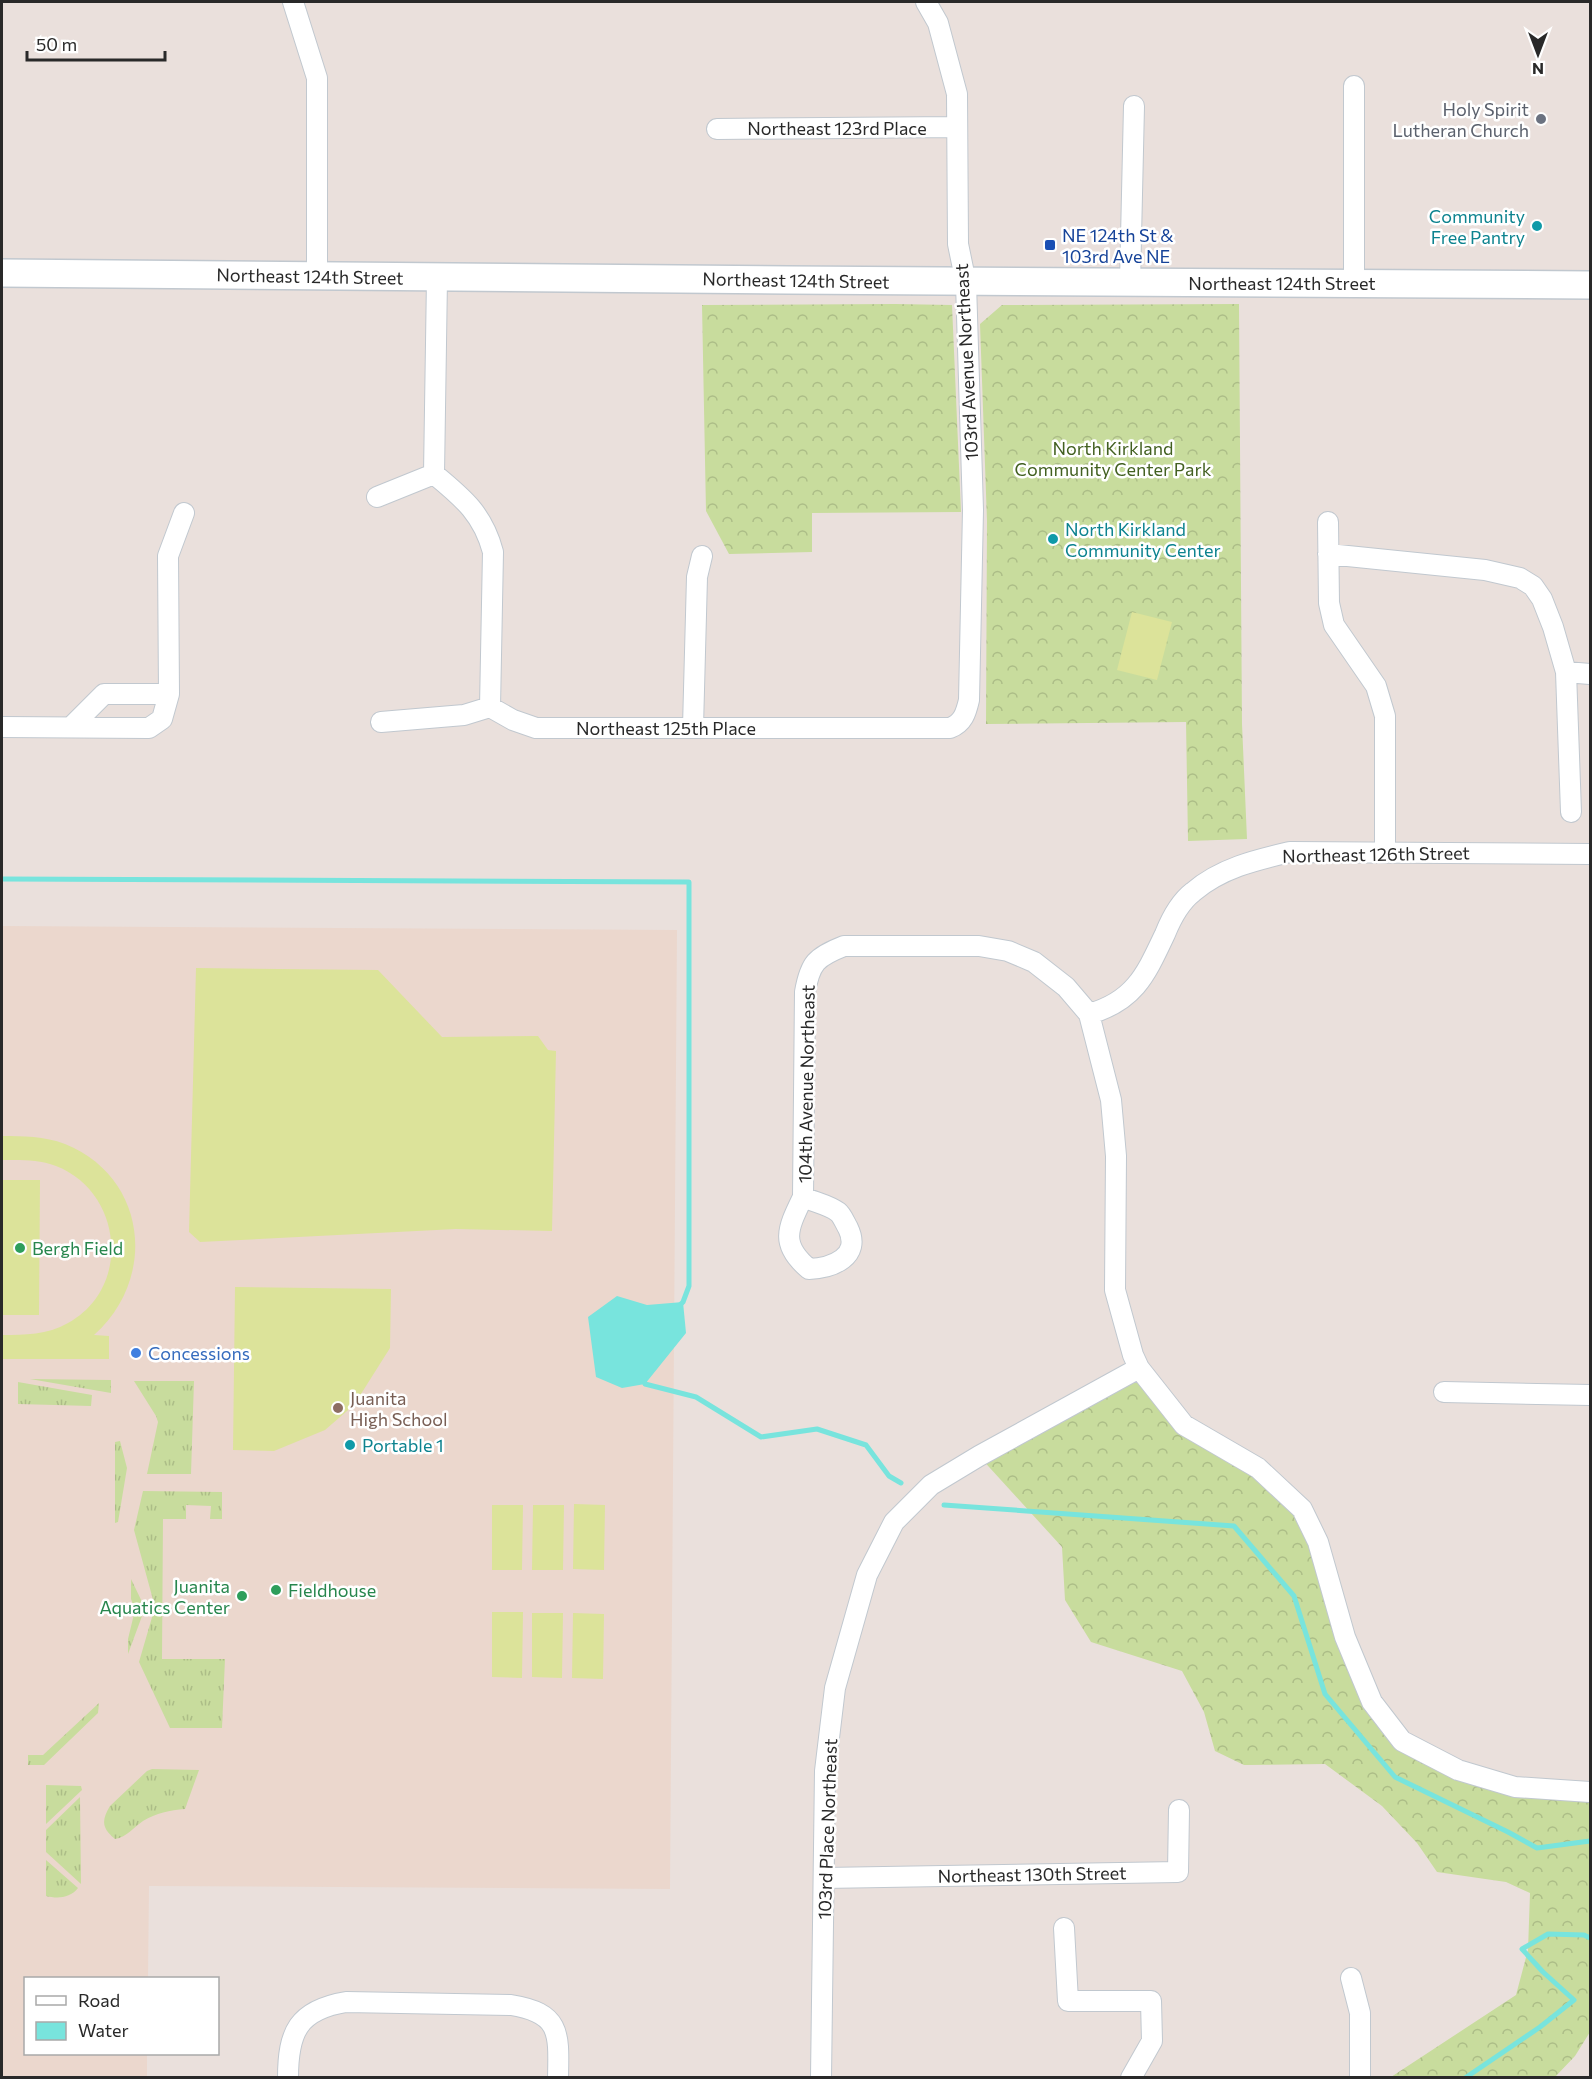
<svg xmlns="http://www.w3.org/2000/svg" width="1592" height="2079" viewBox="0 0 1592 2079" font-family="Commissioner,sans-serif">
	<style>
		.education { fill: #ebd7cd }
		.grass { fill: url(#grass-tufts) }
		.forest { fill: url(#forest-crowns) }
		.pitch { fill: #dce39a }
		.water { fill: #78e4dd }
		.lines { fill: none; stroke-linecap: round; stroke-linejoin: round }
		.stream { stroke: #78e4dd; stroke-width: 5 }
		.street-casing { stroke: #c1c8cf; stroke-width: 22 }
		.secondary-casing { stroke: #c1c8cf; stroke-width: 30 }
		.street { stroke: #fff; stroke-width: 20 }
		.secondary { stroke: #fff; stroke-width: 27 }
		.worship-dot { fill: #6b7280; stroke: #fff; stroke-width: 2 }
		.culture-dot { fill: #0f9aa8; stroke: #fff; stroke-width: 2 }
		.transit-dot { fill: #1a4fb4; stroke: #fff; stroke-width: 2 }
		.leisure-dot { fill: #2e9e5b; stroke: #fff; stroke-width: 2 }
		.shop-dot { fill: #3f7fe0; stroke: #fff; stroke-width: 2 }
		.education-dot { fill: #8d6e63; stroke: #fff; stroke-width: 2 }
		.labels { text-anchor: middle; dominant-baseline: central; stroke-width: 5; stroke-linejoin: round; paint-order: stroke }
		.worship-label { font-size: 18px; fill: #5b616d; stroke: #fff; text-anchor: end }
		.street-label { font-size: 18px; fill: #292929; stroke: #fff }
		.culture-label { font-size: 18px; fill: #0d838f; stroke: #fff; text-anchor: start }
		.transit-label { font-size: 18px; fill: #164399; stroke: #fff; text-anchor: start }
		.park-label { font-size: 18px; fill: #426020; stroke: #fff }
		.leisure-label { font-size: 18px; fill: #27864d; stroke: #fff; text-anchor: start }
		.shop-label { font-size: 18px; fill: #366cbe; stroke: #fff; text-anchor: start }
		.education-label { font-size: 18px; fill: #785e54; stroke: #fff; text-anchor: start }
	</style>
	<defs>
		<pattern id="grass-tufts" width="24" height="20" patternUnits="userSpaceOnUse" patternTransform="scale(1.5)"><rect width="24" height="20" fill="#c8dc9d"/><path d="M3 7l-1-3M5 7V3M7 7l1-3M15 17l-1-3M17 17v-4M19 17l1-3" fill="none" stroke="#acbd87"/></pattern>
		<pattern id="forest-crowns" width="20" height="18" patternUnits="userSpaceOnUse" patternTransform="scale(1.5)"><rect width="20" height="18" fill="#c8dc9d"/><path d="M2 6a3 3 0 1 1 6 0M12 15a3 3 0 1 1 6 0" fill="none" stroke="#acbd87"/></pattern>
	</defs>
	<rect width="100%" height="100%" fill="#eae0dc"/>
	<!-- education -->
	<path class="education" d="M2,926L677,930L670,1889L149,1886L148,1978H26V2054H147V2077L2,2078Z"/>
	<!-- grass -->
	<path class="grass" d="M30,1379L111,1380V1393Z
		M134,1381H194L191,1474H147L158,1422L156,1416Z
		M18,1382L92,1395L91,1406L18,1404Z
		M120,1441L127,1468L118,1522L115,1523V1442Z
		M143,1491L222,1492V1519H210L211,1506L186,1505V1519H163L162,1659H225L222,1728H170L139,1662L155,1607L134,1530Z
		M131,1579L145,1608L128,1654V1639L135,1610L131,1599Z
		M99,1703L98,1713L44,1765H28V1755H43Z
		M152,1769L199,1770L185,1809C170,1810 156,1813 143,1821C134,1827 127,1837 115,1839C102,1828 101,1821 110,1806L147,1771Z
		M46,1785L81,1786L82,1790L46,1824Z
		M80,1797L81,1884L46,1852V1830Z
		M46,1860L78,1888C70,1898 58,1899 46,1896Z"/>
	<!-- forest -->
	<path class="forest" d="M895,304L952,305L961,512L812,513V552L729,554L706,511L702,305Z
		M1239,304L1242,724L1247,839L1188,841L1186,722L986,724L987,521L980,324L1002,305Z
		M1139,1368L1184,1425L1302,1509L1345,1637L1402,1741L1458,1770L1590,1792V2032L1575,2056L1555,2077H1391L1516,1995L1528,1950L1530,1893L1506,1882L1437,1872L1417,1843L1382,1806L1325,1764L1244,1765L1215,1751L1204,1712L1182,1671L1091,1642L1065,1600L1062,1547L979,1456Z"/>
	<!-- pitch -->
	<path class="pitch" d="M1132,612L1172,622L1157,680L1117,670Z
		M196,968L378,970L442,1037L538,1036L548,1050L556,1051L552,1231L456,1229L200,1242L189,1232Z
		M2,1136C23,1136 44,1136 65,1144C147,1177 158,1278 94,1335L109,1336V1359H2V1335C25,1335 47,1335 68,1323C132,1288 123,1192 56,1166C38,1159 20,1160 2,1160Z
		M2,1180H40L39,1315H2Z
		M235,1287L391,1289L390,1348L354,1405L325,1430L274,1451L233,1450Z
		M574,1504L605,1505L604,1570L573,1569Z
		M492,1505H523L522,1570H492Z
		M533,1505H564L563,1570H532Z
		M492,1612H523L522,1678L492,1677Z
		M532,1613H563L562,1678L532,1677Z
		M573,1613L604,1614L603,1679L572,1678Z"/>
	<!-- water -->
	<path class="water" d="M617,1296L647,1305L683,1302L686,1333L645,1384L622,1388L596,1377L588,1317Z"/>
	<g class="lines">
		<!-- stream -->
		<path class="stream" d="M2,879L689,882V1286L683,1302L679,1306
			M644,1379L645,1384L696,1397L761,1437L817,1429L866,1445L889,1476L901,1483
			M944,1505L1234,1526L1294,1596L1325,1694L1395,1777L1508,1832L1537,1848L1590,1841
			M1465,2078L1540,2027L1574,2000L1543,1972L1522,1949L1548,1934L1584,1935L1590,1938"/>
		<!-- street casing -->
		<g class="street-casing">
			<path id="street" d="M293,2L317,78V277
				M1354,86V283
				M717,129L957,127
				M437,278L434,474C463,498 483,514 493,552L490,707
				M1130,282L1134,106
				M377,497L434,474
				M1328,522L1329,603L1334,625L1376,686L1385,716V852
				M1328,554L1485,570L1520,578L1533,586L1542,599L1553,627L1566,672L1571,812
				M1566,672L1590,674
				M381,722L464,715L490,707L513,720L536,728H950C963,723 966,713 969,700L973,510L966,283L958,244L957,94L938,23L926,2
				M2,727L149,728L162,719L169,694L168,556L184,513
				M71,727L104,694H169
				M693,727L697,577L702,556
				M1089,1014C1135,1001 1146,974 1165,934C1171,919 1180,902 1193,892C1221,868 1256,860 1290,852L1590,854
				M803,1197C814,1202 829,1205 838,1212C842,1215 845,1223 848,1228C862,1257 832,1268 809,1269C779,1244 788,1228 803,1197L805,992C810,963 816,957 844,946H979L1008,951L1034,962L1066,987L1089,1014L1111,1100L1116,1156L1115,1290L1133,1355L1139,1368L1184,1425L1258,1468L1302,1509L1318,1542L1345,1637L1372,1702L1402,1741L1458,1770L1515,1787L1590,1792
				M1444,1392L1590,1395
				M824,1878L1178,1872L1179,1810
				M1064,1928L1068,2001H1151L1152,2041L1131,2078
				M1351,1978L1360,2013V2078
				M288,2078C288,2032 298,2010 346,2002L511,2005C561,2013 559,2033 558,2078
				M821,2078L825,1771L835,1688L867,1575L894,1522L931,1485L979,1456L1139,1368"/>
		</g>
		<!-- secondary casing -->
		<g class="secondary-casing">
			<path id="secondary" d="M2,273C531,280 1061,281 1590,285"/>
		</g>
		<!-- street -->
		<use href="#street" class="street"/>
		<!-- secondary -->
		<use href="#secondary" class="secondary"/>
	</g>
	<!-- markers -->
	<circle class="worship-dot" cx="1541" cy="119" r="6"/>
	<g class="culture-dot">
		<circle cx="1537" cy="226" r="6"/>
		<circle cx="1053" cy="539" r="6"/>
		<circle cx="350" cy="1445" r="6"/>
	</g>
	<rect class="transit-dot" x="1044" y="239" width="12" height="12" rx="3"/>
	<g class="leisure-dot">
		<circle cx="20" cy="1248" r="6"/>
		<circle cx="276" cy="1590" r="6"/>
		<circle cx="242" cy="1596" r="6"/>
	</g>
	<circle class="shop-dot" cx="136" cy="1353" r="6"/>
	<circle class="education-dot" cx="338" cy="1408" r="6"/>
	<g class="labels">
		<!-- worship labels -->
		<g class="worship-label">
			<text x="1529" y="109">Holy Spirit<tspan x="1529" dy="21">Lutheran Church</tspan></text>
		</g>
		<!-- street labels -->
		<g class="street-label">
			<text x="837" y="128">Northeast 123rd Place</text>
			<text transform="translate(310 276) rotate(1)">Northeast 124th Street</text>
			<text transform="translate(796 280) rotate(1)">Northeast 124th Street</text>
			<text x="1282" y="283">Northeast 124th Street</text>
			<text transform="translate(966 362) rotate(-93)">103rd Avenue Northeast</text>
			<text x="666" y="728">Northeast 125th Place</text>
			<text transform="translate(1376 854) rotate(-1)">Northeast 126th Street</text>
			<text transform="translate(806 1084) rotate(-89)">104th Avenue Northeast</text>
			<text transform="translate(827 1829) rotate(-88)">103rd Place Northeast</text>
			<text transform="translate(1032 1874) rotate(-1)">Northeast 130th Street</text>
		</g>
		<!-- culture labels -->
		<g class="culture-label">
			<text x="1525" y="216" text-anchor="end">Community<tspan x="1525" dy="21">Free Pantry</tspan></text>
			<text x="1065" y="529">North Kirkland<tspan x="1065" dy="21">Community Center</tspan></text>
			<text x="362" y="1445">Portable 1</text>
		</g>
		<!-- transit labels -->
		<g class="transit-label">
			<text x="1062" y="235">NE 124th St &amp;<tspan x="1062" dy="21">103rd Ave NE</tspan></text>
		</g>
		<!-- park labels -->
		<g class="park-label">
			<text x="1113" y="448">North Kirkland<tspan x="1113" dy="21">Community Center Park</tspan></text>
		</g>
		<!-- leisure labels -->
		<g class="leisure-label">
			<text x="32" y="1248">Bergh Field</text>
			<text x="230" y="1586" text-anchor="end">Juanita<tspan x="230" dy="21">Aquatics Center</tspan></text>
			<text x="288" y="1590">Fieldhouse</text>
		</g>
		<!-- shop labels -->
		<g class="shop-label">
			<text x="148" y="1353">Concessions</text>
		</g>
		<!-- education labels -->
		<g class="education-label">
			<text x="350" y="1398">Juanita<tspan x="350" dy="21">High School</tspan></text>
		</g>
	</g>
	<!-- border -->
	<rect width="1592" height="2079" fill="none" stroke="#292929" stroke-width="6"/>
	<!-- legend -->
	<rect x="24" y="1977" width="195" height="78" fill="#ffffff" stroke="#a9a9a9" stroke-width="1.5"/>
	<rect x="36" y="1996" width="30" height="9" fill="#ffffff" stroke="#a9a9a9" stroke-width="1.5"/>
	<text x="78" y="2007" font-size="18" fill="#292929">Road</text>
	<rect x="36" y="2022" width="30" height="18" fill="#78e4dd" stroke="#a9a9a9" stroke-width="1.5"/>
	<text x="78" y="2037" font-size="18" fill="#292929">Water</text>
	<!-- north arrow -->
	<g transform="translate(1538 54) rotate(180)" stroke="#ffffff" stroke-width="4.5" paint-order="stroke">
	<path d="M0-4.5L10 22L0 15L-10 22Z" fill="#292929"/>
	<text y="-9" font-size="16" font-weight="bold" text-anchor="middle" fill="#292929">N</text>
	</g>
	<!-- scale -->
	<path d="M27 51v9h138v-9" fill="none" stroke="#292929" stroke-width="3"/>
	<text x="36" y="51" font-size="18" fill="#292929" stroke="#ffffff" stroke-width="4.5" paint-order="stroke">50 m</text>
</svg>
